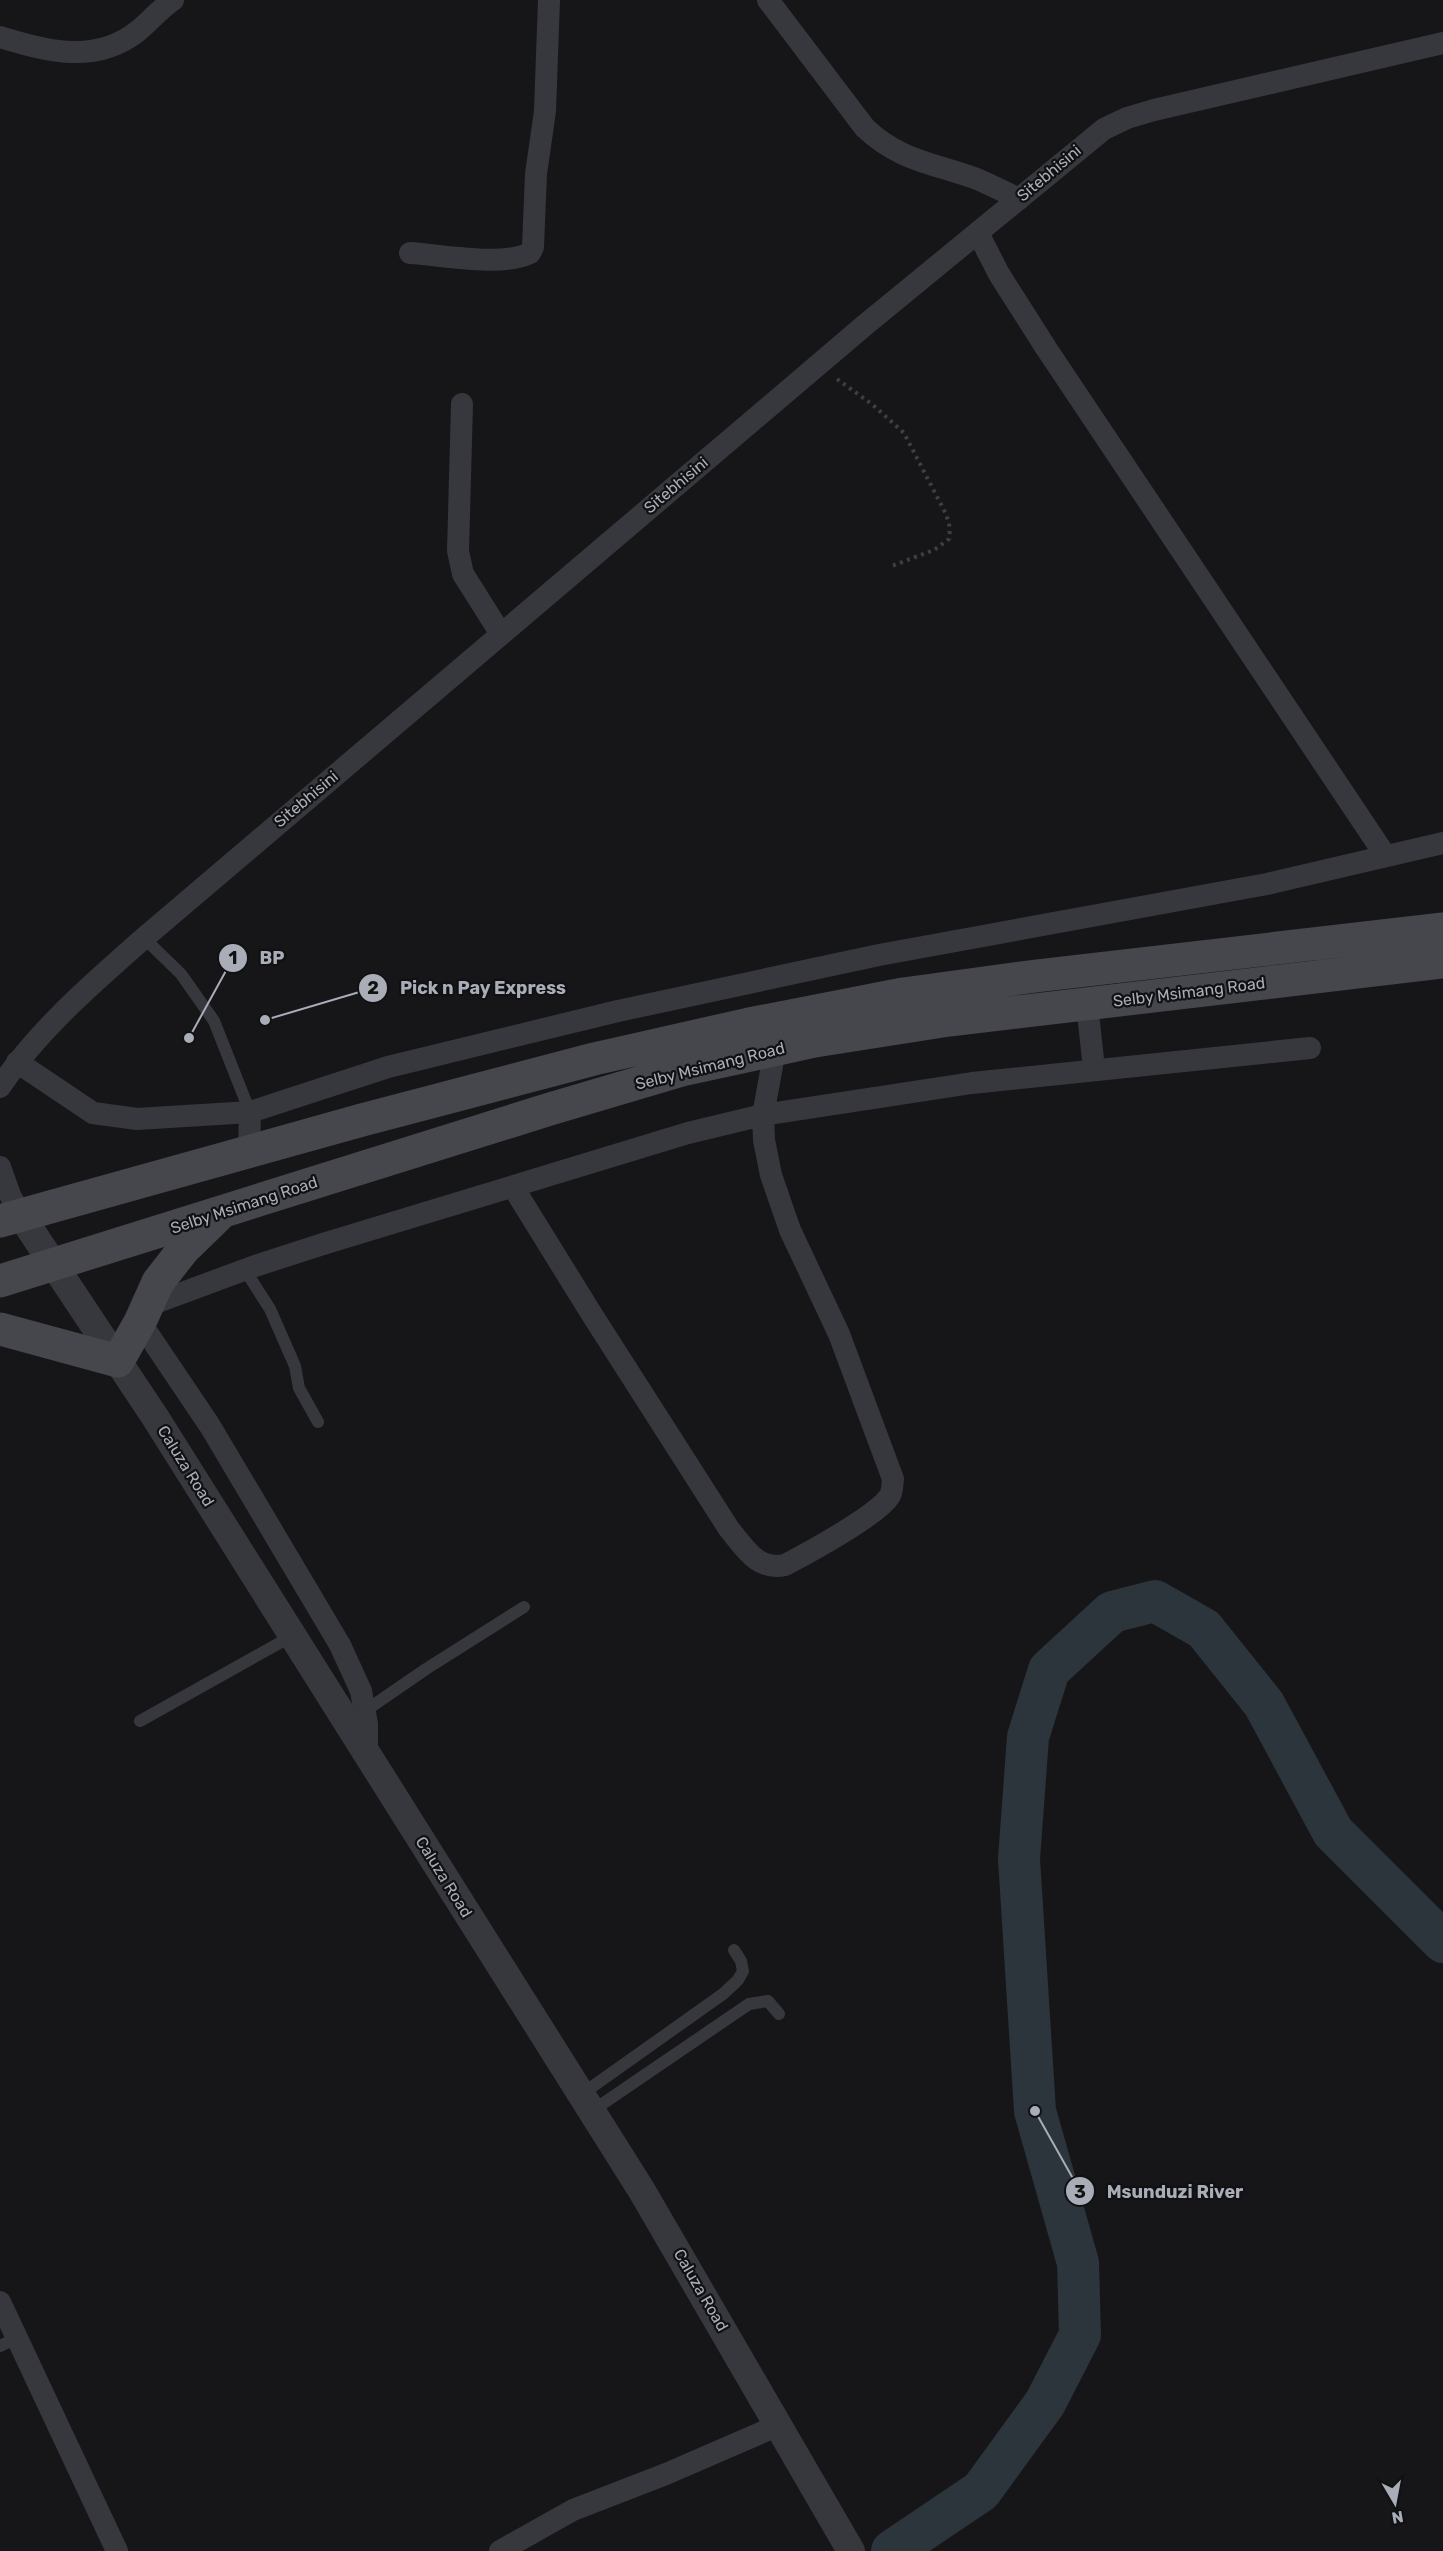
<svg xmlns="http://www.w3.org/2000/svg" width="1443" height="2551" viewBox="0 0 1443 2551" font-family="Rubik,sans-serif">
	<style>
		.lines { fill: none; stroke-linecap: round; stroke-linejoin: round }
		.river { stroke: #2c353c; stroke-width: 42 }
		.path { stroke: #3d3f44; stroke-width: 4; stroke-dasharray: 3 4.5; stroke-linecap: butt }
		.service { stroke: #37383d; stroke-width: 12 }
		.minor { stroke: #37383d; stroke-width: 22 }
		.tertiary { stroke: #37383d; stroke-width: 28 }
		.secondary { stroke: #45474d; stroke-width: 33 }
		.labels { text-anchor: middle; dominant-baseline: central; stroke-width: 4.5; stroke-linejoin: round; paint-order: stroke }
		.street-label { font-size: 16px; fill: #a8adb8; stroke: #111113 }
		.leader { fill: none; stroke: #a8adb8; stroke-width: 2 }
		.callout-dot { fill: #a8adb8; stroke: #111113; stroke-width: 2 }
		.mark-label { font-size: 18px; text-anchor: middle; font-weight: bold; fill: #111 }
		.callout-label { font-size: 18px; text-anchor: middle; font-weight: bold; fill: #a8adb8; stroke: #111113; stroke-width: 4.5; stroke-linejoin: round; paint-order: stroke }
	</style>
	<rect width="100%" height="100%" fill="#161618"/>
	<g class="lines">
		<!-- river -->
		<path class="river" d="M892,2551L981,2491L1045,2403L1080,2335L1078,2263L1035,2111L1019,1859L1028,1737L1049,1670L1112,1612L1155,1601L1204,1629L1264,1704L1333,1832L1443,1942"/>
		<!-- path -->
		<path class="path" d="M837,379L873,405L904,433L946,514L950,528L949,539L934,550L889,567"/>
		<!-- service -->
		<path class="service" d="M144,938L181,974L214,1021L250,1112
			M245,1270L270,1309L295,1366L299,1388L318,1422
			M365,1711L426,1669L524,1607
			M140,1721L292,1636
			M582,2094L723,1994L738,1980L743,1971L741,1961L734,1950
			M592,2111L749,2004L768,2001L779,2014
			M0,2346L17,2338"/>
		<!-- minor -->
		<path class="minor" d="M768,0L865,128C900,161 933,163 977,179C991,185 1005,192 1019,199
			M0,37C47,51 95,65 138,31C150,21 160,9 173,0
			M978,233L999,274L1046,348L1385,855
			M410,253C442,255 503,267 530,253L533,247L536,174L545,111L549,0
			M462,404L458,551L463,574L501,634
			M1087,1004L1094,1069
			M17,1062L93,1113L137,1119L250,1112
			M0,1087C38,1030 92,984 144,938L865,325L1104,129L1127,118L1154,110L1443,43
			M249,1151L250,1112L388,1067L618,1011L879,955L1267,884L1443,843
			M0,1167L10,1195L20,1214
			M513,1187L591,1313L729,1529C745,1548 757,1571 785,1565C808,1553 876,1516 889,1497C893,1492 892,1486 893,1479L839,1334L790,1230L771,1175L764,1140L763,1115L775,1050
			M147,1306L255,1266L323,1244L688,1133L763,1115L972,1083L1310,1048
			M140,1322L210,1426L340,1645L361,1691L367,1724V1755
			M0,2302L117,2551
			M500,2551L573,2510L666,2474L779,2425"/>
		<!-- tertiary -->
		<path class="tertiary" d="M20,1214L155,1417L642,2191L851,2551"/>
		<!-- secondary -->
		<path class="secondary" d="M0,1221L362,1120L594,1059L749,1024L903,994L1036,976L1443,929
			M0,1281L550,1109L682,1070L815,1041L949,1020L1443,962
			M0,1329L118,1361L140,1322L158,1282L183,1250L218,1216"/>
	</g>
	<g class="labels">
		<!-- street labels -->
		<g class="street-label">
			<text transform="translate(1049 173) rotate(-40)">Sitebhisini</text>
			<text transform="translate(676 485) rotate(-40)">Sitebhisini</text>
			<text transform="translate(306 799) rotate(-40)">Sitebhisini</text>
			<text transform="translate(1189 992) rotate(-7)">Selby Msimang Road</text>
			<text transform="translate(710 1066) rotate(-14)">Selby Msimang Road</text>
			<text transform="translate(244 1205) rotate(-18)">Selby Msimang Road</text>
			<text transform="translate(186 1466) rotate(58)">Caluza Road</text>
			<text transform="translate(444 1877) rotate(58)">Caluza Road</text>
			<text transform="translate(701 2290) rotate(60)">Caluza Road</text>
		</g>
	</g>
	<!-- callouts -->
	<path class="leader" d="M189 1038L233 958M265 1020L373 988M1035 2111L1080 2191"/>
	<g class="callout-dot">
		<circle cx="189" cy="1038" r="6"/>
		<circle cx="265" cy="1020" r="6"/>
		<circle cx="1035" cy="2111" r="6"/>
		<circle cx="233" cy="958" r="15"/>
		<circle cx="373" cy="988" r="15"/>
		<circle cx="1080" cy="2191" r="15"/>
	</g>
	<g class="mark-label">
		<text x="233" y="964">1</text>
		<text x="373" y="994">2</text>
		<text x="1080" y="2198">3</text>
	</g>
	<g class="callout-label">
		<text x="272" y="964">BP</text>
		<text x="483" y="994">Pick n Pay Express</text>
		<text x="1175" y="2198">Msunduzi River</text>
	</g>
	<!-- north arrow -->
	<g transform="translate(1395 2503) rotate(170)" stroke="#111113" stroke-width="4.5" paint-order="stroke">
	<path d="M0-4.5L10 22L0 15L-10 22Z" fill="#a8adb8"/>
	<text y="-9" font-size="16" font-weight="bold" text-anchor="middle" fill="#a8adb8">N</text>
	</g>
</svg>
